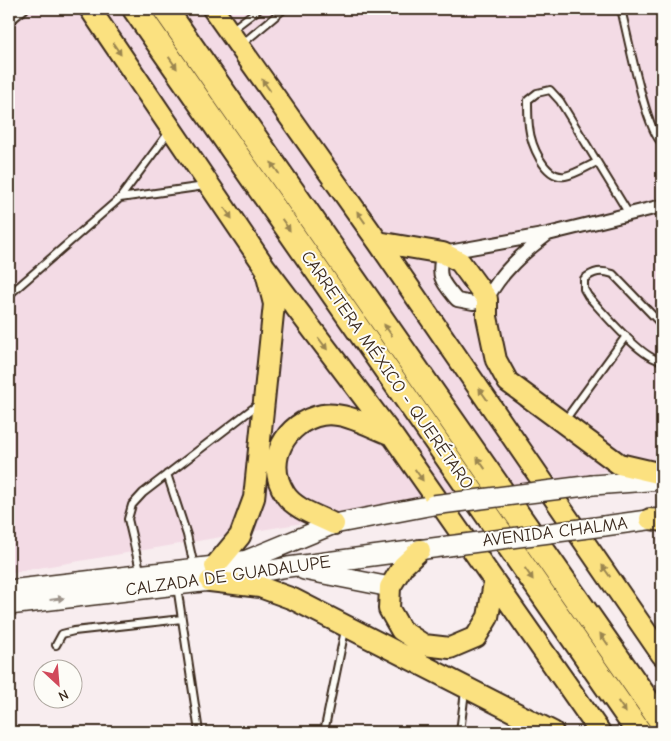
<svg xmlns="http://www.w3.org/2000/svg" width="671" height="741" viewBox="0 0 671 741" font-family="'Comic Neue',sans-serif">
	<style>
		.built { fill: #f3dbe5 }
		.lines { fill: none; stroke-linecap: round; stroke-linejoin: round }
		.lane-casing { stroke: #3b2a1e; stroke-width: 10 }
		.street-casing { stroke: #3b2a1e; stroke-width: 16 }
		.secondary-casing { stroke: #3b2a1e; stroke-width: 22 }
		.primary-casing { stroke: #3b2a1e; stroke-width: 24 }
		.highway-casing { stroke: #3b2a1e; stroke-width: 28 }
		.lane { stroke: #fdfcf7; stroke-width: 6 }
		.street { stroke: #fdfcf7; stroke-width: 12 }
		.secondary { stroke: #fdfcf7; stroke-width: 19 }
		.primary { stroke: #fbe180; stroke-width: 20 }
		.highway { stroke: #fbe180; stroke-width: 24 }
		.secondary-bridge-casing { stroke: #3b2a1e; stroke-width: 22; stroke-linecap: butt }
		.secondary-bridge { stroke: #fdfcf7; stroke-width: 19 }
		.oneway { fill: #9b864f }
		.oneway2 { fill: #9c938a }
		.labels { text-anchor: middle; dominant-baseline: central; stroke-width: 4; stroke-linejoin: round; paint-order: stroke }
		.street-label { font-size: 18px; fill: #3b2a1e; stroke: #fdfcf7 }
	</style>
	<rect width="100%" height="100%" fill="#f8edef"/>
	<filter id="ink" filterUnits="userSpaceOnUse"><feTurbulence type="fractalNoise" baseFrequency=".02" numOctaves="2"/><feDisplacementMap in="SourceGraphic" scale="10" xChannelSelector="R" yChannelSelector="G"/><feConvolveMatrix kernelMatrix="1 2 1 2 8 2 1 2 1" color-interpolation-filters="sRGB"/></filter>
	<g filter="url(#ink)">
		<!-- built -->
		<path class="built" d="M9,9H662V462L9,573Z"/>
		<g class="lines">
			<!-- lane casing -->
			<g class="lane-casing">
				<path id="lane" d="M621,9C627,32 646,132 662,143
					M9,22L25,9
					M230,31L259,9
					M242,44L284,9
					M597,162C588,166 576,174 565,176C544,179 531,144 529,127C528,118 528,109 528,100L537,93L550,90L560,101L629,214
					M120,198L205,186
					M10,294L120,198L169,132
					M662,325L613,274C601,270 594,271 584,279V289L588,296C601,310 645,363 662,360
					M565,420L626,336
					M167,474L187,535L194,566
					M141,574L128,519L132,505L143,493L260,403
					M177,586L199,732
					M56,645L62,634L74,631L182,619
					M324,732L345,630
					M460,732L465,691"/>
			</g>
			<!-- street casing -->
			<g class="street-casing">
				<path id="street" d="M548,234C523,253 502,271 487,299L473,303L457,300C442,282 436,277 443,253L548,234L662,206"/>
			</g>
			<!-- secondary casing -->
			<g class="secondary-casing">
				<path id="secondary" d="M593,485L662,480
					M604,526L662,518
					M304,570L390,587
					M9,590L215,566L247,560L334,524L433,505
					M9,605L210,581L288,567L448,546"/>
			</g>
			<!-- primary casing -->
			<g class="primary-casing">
				<path id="primary" d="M90,9L265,267L392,435L600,732
					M213,9L378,242L662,655
					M378,242L443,253L460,262L487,299V317L496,360L508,382L619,464L662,474
					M650,519L662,521
					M334,524C318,516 294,509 285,494C264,461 285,422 322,415C344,411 371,427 392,435
					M420,550L403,566L390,587L389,609L401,630L424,645L450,648L476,637L488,617L494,583
					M215,566L240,536L254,498L274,304L267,276
					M210,581L260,587L293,599L553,732"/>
			</g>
			<!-- highway casing -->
			<g class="highway-casing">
				<path id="highway" d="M135,9L639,732
					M165,9L662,722"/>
			</g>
			<!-- lane -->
			<use href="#lane" class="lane"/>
			<!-- street -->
			<use href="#street" class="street"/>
			<!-- secondary -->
			<use href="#secondary" class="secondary"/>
			<!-- primary -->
			<use href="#primary" class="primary"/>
			<!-- highway -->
			<use href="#highway" class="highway"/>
			<!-- secondary-bridge casing -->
			<g class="secondary-bridge-casing">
				<path id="secondary-bridge" d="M433,505L593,485
					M448,546L604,526"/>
			</g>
			<!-- secondary-bridge -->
			<use href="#secondary-bridge" class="secondary-bridge"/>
		</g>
		<!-- one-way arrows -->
		<defs><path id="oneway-solid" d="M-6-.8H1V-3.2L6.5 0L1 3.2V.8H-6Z" transform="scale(1.25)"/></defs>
		<g class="oneway">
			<use href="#oneway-solid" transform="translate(117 49) rotate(56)"/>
			<use href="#oneway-solid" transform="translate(173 63) rotate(55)"/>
			<use href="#oneway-solid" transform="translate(266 85) rotate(-125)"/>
			<use href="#oneway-solid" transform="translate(275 168) rotate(-125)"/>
			<use href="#oneway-solid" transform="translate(228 213) rotate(56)"/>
			<use href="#oneway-solid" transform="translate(361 217) rotate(-125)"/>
			<use href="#oneway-solid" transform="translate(286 225) rotate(55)"/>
			<use href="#oneway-solid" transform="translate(388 330) rotate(-125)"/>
			<use href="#oneway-solid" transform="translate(323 344) rotate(53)"/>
			<use href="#oneway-solid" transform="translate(483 394) rotate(-125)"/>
			<use href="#oneway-solid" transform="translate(481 463) rotate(-125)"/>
			<use href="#oneway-solid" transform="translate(419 475) rotate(55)"/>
			<use href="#oneway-solid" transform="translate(606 571) rotate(-125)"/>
			<use href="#oneway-solid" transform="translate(529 574) rotate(55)"/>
			<use href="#oneway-solid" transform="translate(604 639) rotate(-125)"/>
			<use href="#oneway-solid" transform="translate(622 707) rotate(55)"/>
		</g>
		<use class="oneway2" href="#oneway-solid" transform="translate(57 599) rotate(-7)"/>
	</g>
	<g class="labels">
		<!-- street labels -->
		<g class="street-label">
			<text transform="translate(387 370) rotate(55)">CARRETERA MÉXICO - QUERÉTARO</text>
			<text transform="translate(555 532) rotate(-7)">AVENIDA CHALMA</text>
			<text transform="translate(228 576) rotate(-8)">CALZADA DE GUADALUPE</text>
		</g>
	</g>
	<!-- margin -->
	<rect width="671" height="741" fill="none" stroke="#fdfcf7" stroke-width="30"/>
	<rect x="15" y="15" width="641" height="711" fill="none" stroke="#3b2a1e" stroke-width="2" filter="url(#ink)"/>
	<!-- north arrow -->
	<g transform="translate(58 684) rotate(154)"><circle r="24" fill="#fdfcf7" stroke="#afa8a0"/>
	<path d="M0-4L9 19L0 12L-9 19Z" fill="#d1495b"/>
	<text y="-8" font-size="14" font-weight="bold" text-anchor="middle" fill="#3b2a1e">N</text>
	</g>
</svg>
